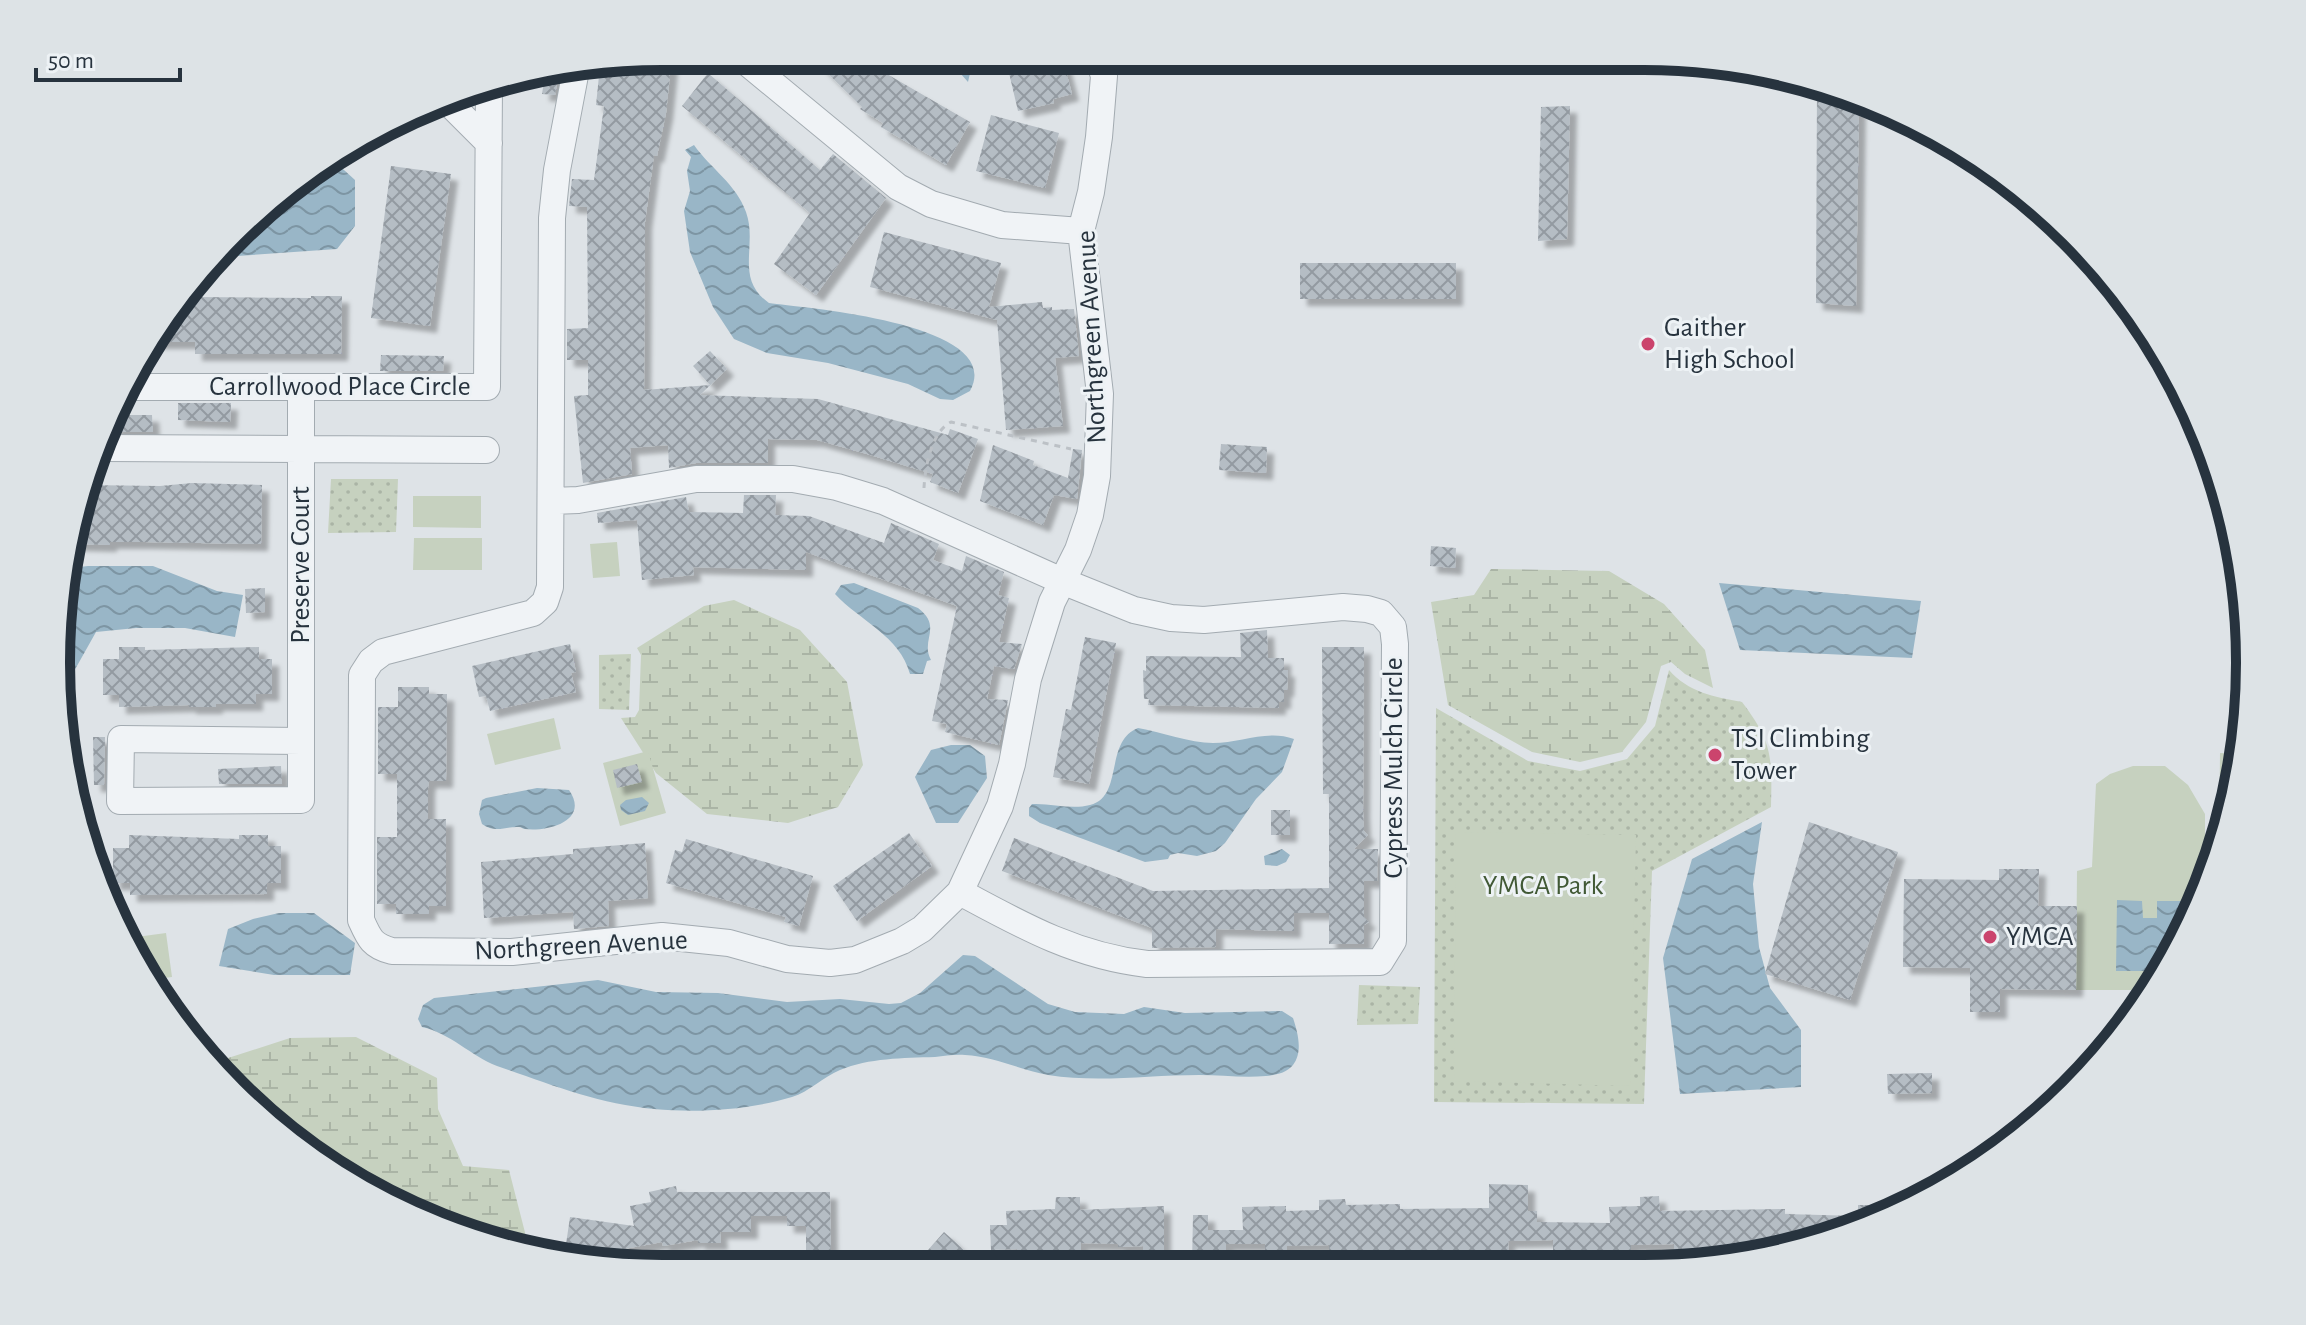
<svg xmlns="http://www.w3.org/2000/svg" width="2306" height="1325" viewBox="0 0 2306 1325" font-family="'Alegreya Sans',sans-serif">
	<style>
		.green { fill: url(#green-dots) }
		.wetland { fill: url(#wetland-marsh) }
		.pitch { fill: #c6d1bf }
		.water { fill: url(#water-waves) }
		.building { fill: url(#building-cross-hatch); filter: url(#shadow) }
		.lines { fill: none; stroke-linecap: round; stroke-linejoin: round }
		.minor-casing { stroke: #a3abb1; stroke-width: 28 }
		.path { stroke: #bcc1c6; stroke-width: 3; stroke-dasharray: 6 6; stroke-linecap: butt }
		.minor { stroke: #f0f3f6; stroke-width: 26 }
		.poi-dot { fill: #cb446d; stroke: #edf2f5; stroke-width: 3 }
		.labels { text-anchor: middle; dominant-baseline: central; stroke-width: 6; stroke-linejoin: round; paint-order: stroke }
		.poi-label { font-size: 28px; fill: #27333e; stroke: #edf2f5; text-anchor: start }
		.street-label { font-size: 28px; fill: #27333e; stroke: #edf2f5 }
		.park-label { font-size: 28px; fill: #415935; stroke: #edf2f5 }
		.rim { fill: none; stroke: #27333e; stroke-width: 10 }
	</style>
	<defs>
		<pattern id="green-dots" width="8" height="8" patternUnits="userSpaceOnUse" patternTransform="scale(2)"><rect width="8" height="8" fill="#c6d1bf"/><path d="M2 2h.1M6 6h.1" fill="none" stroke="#aab4a5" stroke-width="1.8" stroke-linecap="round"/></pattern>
		<pattern id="wetland-marsh" width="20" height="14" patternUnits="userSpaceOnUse" patternTransform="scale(2)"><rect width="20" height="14" fill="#c6d1bf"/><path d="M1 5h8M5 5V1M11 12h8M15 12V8" fill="none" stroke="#aab4a5"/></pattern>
		<pattern id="water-waves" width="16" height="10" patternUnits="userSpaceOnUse" patternTransform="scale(2)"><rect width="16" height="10" fill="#99b6c7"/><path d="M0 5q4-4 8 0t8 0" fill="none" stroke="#7d95a3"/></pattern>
		<pattern id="building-cross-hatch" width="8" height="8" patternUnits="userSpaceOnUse" patternTransform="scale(2)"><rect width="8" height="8" fill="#b5bdc4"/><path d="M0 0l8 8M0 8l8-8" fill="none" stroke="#939aa1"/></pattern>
		<filter id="shadow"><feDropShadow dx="7" dy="7" stdDeviation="2" flood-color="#0004"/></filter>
	</defs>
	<rect width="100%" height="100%" fill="#dee3e7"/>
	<!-- green -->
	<path class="green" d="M331,479H398L396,532L328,533Z
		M631,654L629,710L599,709V655Z
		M1669,670C1688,692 1714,697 1742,702C1773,743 1772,757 1771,807L1652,871L1644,1104L1434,1102L1436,708L1528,761L1580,771L1627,759L1655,726Z
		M1359,985L1420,987L1418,1024L1357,1025Z"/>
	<!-- wetland -->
	<path class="wetland" d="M1491,569L1609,571L1664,604L1705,650L1713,688L1685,674L1671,662L1661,666L1646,722L1622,752L1580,762L1532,752L1448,705L1431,602L1474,595Z
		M734,600L800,630L847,682L863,765L838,807L788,823L707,814L656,773L621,718L635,717L639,710L641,655L637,648L704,606Z
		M356,1037L437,1078L438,1109L463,1166L509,1170L530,1252L505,1248L359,1188L213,1067L225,1059L290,1038Z"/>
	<!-- pitch -->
	<path class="pitch" d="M413,496H481V528L413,527Z
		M414,538H482V570H413Z
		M617,542L620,576L593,578L590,544Z
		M554,718L561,749L495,765L487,734Z
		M648,751L666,813L620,826L603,763Z
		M2220,753L2242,754L2219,843Z
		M2133,766H2165L2188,785L2205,814V886L2169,966L2150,990H2076L2077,871L2092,867L2096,784L2110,774Z
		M1456,832L1636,835L1630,1086L1454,1081Z
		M166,933L172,977L155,979L129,938Z"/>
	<!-- water -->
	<path class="water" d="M945,56H974L968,82Z
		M694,145C711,169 736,184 746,212C758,245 734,279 769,303C805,308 1007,323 970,391L953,400L940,399L908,384L828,363L767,353L734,339L713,307L690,252L684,211L690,191L687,171L691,157L685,150Z
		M333,160L355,180V226L337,249L223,257L294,181Z
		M88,566H153L217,591L243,595L235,637L185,628H136L96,632L73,673L61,716L57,702L71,568Z
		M854,583L918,608C943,627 920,640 931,660L927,661L923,674H910C900,636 860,621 835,594L841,585Z
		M1719,583L1921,601L1912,658L1740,650Z
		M1138,728C1161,732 1190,743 1213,743C1240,743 1268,729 1294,739L1282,772L1256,799L1225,843L1216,851L1197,856L1178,853L1170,855L1168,859L1145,862L1040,823L1029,816V808L1032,804C1052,803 1071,810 1090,805C1124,797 1104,741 1138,728Z
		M951,745H970L985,756L987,778L958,823H936L915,777L931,750Z
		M537,788L569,790C590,820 549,832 525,829C523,829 521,827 519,827C506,826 496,834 482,824L479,814L482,800L486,798Z
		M642,797L649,803L645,811L628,815L621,810L620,805L626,800Z
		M1762,822L1753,884L1759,947L1770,988L1801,1030V1087L1680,1094L1663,958L1692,859Z
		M1282,849L1290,855L1286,862L1277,866L1265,865L1264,856Z
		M2117,900L2142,901L2143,918H2157V901H2183L2182,936L2165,971H2116Z
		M279,913H314L355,943L350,975H274L219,966L228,929L253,919Z
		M963,955L975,956L1048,1004L1075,1012L1124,1014L1144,1007L1185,1013L1282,1011L1293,1018C1298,1033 1303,1052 1293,1065C1287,1073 1275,1075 1266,1076C1243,1078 1221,1075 1199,1075C1149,1075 1098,1083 1048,1075C1020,1070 993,1056 965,1055C955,1054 945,1056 935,1057C903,1058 869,1058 840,1070C823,1077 809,1092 792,1097C749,1110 699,1113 654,1109C598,1104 549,1084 497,1066C471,1056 450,1033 422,1027L418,1019L423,1005L434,998L598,980L656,992L718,993L787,1002L840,999L889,1004L901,1003L920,993Z"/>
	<!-- building -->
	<path class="building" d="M662,56H672L666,113L657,156L654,155L645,222L644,390L710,385L693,366L710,351L727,369L700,395L818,399L948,435L950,429L978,439L958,493L930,482L933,474L867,454L817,440L768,439V463H696L669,468L668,445L630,448L632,474L583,483L574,396L588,395V360H567V329L588,328L587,207L569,206L572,179L594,180L604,106L596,105L600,66Z
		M810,56H882L873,66L970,122L946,165L881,127L883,123L860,109L862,107Z
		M1005,56H1062L1072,94L1053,99L1054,103L1018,111Z
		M559,73L555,95L542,94L545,75Z
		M708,73L820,170L833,154L886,198L816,295L774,264L810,213L682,106Z
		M1817,84L1838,88L1859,98L1856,306L1816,303Z
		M1570,106L1567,239L1538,241L1541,107Z
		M991,115L1059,133L1045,188L976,171Z
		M391,166L451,174L430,326L371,318Z
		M884,232L1001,263L989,307L1042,302L1043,308L1052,307V310L1074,309L1079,356L1055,358L1063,426L1006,430L997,320L870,287Z
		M1300,263H1456V299H1300Z
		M311,296H342L341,354H195V342H151L158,325L177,306H196V297L311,298Z
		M381,355L444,356L443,371H380Z
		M178,403H231L230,422L178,420Z
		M118,415H152L153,432H110Z
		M1221,444L1267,447L1266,473L1219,470Z
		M993,445L1034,461L1033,465L1068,478L1073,449L1082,450L1077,499L1054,495L1043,525L980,501Z
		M192,483L262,485L261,544L145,542H110V545L73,544L77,505L86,485L160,486Z
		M744,495H776L775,515L809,516L884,543L891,523L939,544L933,560L962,571L966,556L1004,572L998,595L1009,598L999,642L1022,644L1014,669L994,666L987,699L1008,700L999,745L945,732L947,724L932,721L957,606L806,552V570L693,567L694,575L642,580L637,520L598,523L597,513L686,497L689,512L743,513Z
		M1431,546L1456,548L1455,568L1430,566Z
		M265,588V612L246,613L245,589Z
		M1267,630L1268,658H1284V670H1288L1287,690H1284V702H1279V708L1148,705L1149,699H1144L1143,670L1146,671V656L1241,657L1240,633Z
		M1085,637L1116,643L1089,784L1053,777L1066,709L1071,710Z
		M570,644L576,672L571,673L576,692L490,711L486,696L479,697L472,666Z
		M119,647H145V650L259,647V659H272V694H256V704H216V707H189V705L119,707V695H103V659H119Z
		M1322,647H1364L1363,812L1364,831L1368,835L1354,849H1378L1377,881H1364V917L1369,922L1364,925V944H1329V913H1294V931L1216,929V947L1152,948V928L1002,871L1014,838L1153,891L1329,888V794H1323Z
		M398,687H429V694H447L446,781H429L428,788V819H446V906H429V914H396V904H377V837H397V774H378V707H398Z
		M93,737H105L104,785H94Z
		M637,764L642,782L617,788L613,770Z
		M281,766L282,784H219L218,769Z
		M1271,810H1290V835H1271Z
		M1809,822L1898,852L1850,1000L1765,974Z
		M909,833L932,866L857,921L833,886Z
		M129,835L239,839V835H268V846H281V883H267V894L130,895V883H113V848H129Z
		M686,839L813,876L799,926L784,922L786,917L666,883L675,850L682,852Z
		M645,843L648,898L608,901L609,926L574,929L573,912L484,918L481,862L573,854V849Z
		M1999,869H2039L2038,906H2077L2076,990L2000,989V1012H1970V968L1903,967L1904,879L1999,880Z
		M1932,1073V1093L1888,1094L1887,1074Z
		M1489,1184L1528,1185V1211H1537V1222L1610,1223L1609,1207L1640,1206V1197L1659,1196L1660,1211L1785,1209V1214L1858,1216V1205H1902L1838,1237L1800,1246V1239L1757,1240V1256L1752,1257L1697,1260V1251H1674V1244L1631,1245V1255L1611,1256L1610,1251L1553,1250V1240L1508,1241L1509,1260H1424V1253H1390V1262L1329,1261V1245L1287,1246V1261H1265V1244H1226V1264L1192,1263L1193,1215H1208V1230H1243L1242,1207L1286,1206V1211L1319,1210V1200L1345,1199L1346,1205L1400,1204V1209L1489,1208Z
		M676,1186L677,1192H830L831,1267H806V1226H787V1216H751V1232H720L721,1243H698V1240L663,1246L662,1242L613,1251L611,1266L564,1258L570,1217L634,1226L630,1206L651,1202L649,1192Z
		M1056,1197H1080V1210L1164,1206V1262H1143V1246L1118,1247V1244L1081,1243V1264H1017V1249L991,1250L990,1225H1007L1006,1211L1055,1209Z
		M944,1232L953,1240L981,1266L913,1267Z"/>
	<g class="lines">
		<!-- minor casing -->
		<g class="minor-casing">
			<path id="minor" d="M739,56L898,187L931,204L1002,225L1081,231
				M576,70L557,170L552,218L550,587L545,602L533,613L383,652L371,661L362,675L361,920C369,938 372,946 392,951L512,952L662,936L729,943L787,959L830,963L855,960L902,941L922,929L960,892L1000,806L1012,764L1028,679L1052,602L1078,550L1090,515L1097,476L1100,394L1081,231L1091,192L1099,137L1104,76L1098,57
				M446,100L489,143
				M131,387H487L489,85
				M301,388C301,525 301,663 301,800L120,801L121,739L301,741
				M103,448L486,450
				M552,501L578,500L696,479H793L837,487L883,501L1062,581L1134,610L1171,618L1204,620L1343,607L1367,609L1381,613L1393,627L1395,644L1393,941L1380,962L1147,964C1076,956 1021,925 960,892"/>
		</g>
		<!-- path -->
		<path class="path" d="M924,488C925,468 931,432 951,422L1071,449"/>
		<!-- minor -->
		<use href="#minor" class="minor"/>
	</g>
	<!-- markers -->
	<g class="poi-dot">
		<circle cx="1648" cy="344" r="8"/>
		<circle cx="1715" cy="755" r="8"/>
		<circle cx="1990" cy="937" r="8"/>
	</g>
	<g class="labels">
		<!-- poi labels -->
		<g class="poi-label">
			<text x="1664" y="328">Gaither<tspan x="1664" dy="32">High School</tspan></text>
			<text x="1731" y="739">TSI Climbing<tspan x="1731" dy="32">Tower</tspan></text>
			<text x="2006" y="937">YMCA</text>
		</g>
		<!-- street labels -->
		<g class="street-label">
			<text transform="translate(1092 337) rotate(-93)">Northgreen Avenue</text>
			<text x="340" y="387">Carrollwood Place Circle</text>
			<text transform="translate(301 565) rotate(-90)">Preserve Court</text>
			<text transform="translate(1394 768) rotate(-90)">Cypress Mulch Circle</text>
			<text transform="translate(581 946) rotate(-3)">Northgreen Avenue</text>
		</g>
		<!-- park labels -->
		<g class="park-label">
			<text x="1543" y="886">YMCA Park</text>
		</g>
	</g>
	<!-- crop -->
	<path d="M0 0H2306V1325H0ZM662 70H1644A592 592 0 0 1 2236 662V663A592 592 0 0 1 1644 1255H662A592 592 0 0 1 70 663V662A592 592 0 0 1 662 70Z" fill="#dde3e6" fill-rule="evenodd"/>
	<path class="rim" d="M662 70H1644A592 592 0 0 1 2236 662V663A592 592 0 0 1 1644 1255H662A592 592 0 0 1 70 663V662A592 592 0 0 1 662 70Z"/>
	<!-- scale -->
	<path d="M36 68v12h144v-12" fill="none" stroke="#27333e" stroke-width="4"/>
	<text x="48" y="68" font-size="24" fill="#27333e" stroke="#edf2f5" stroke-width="6" paint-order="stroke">50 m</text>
</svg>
